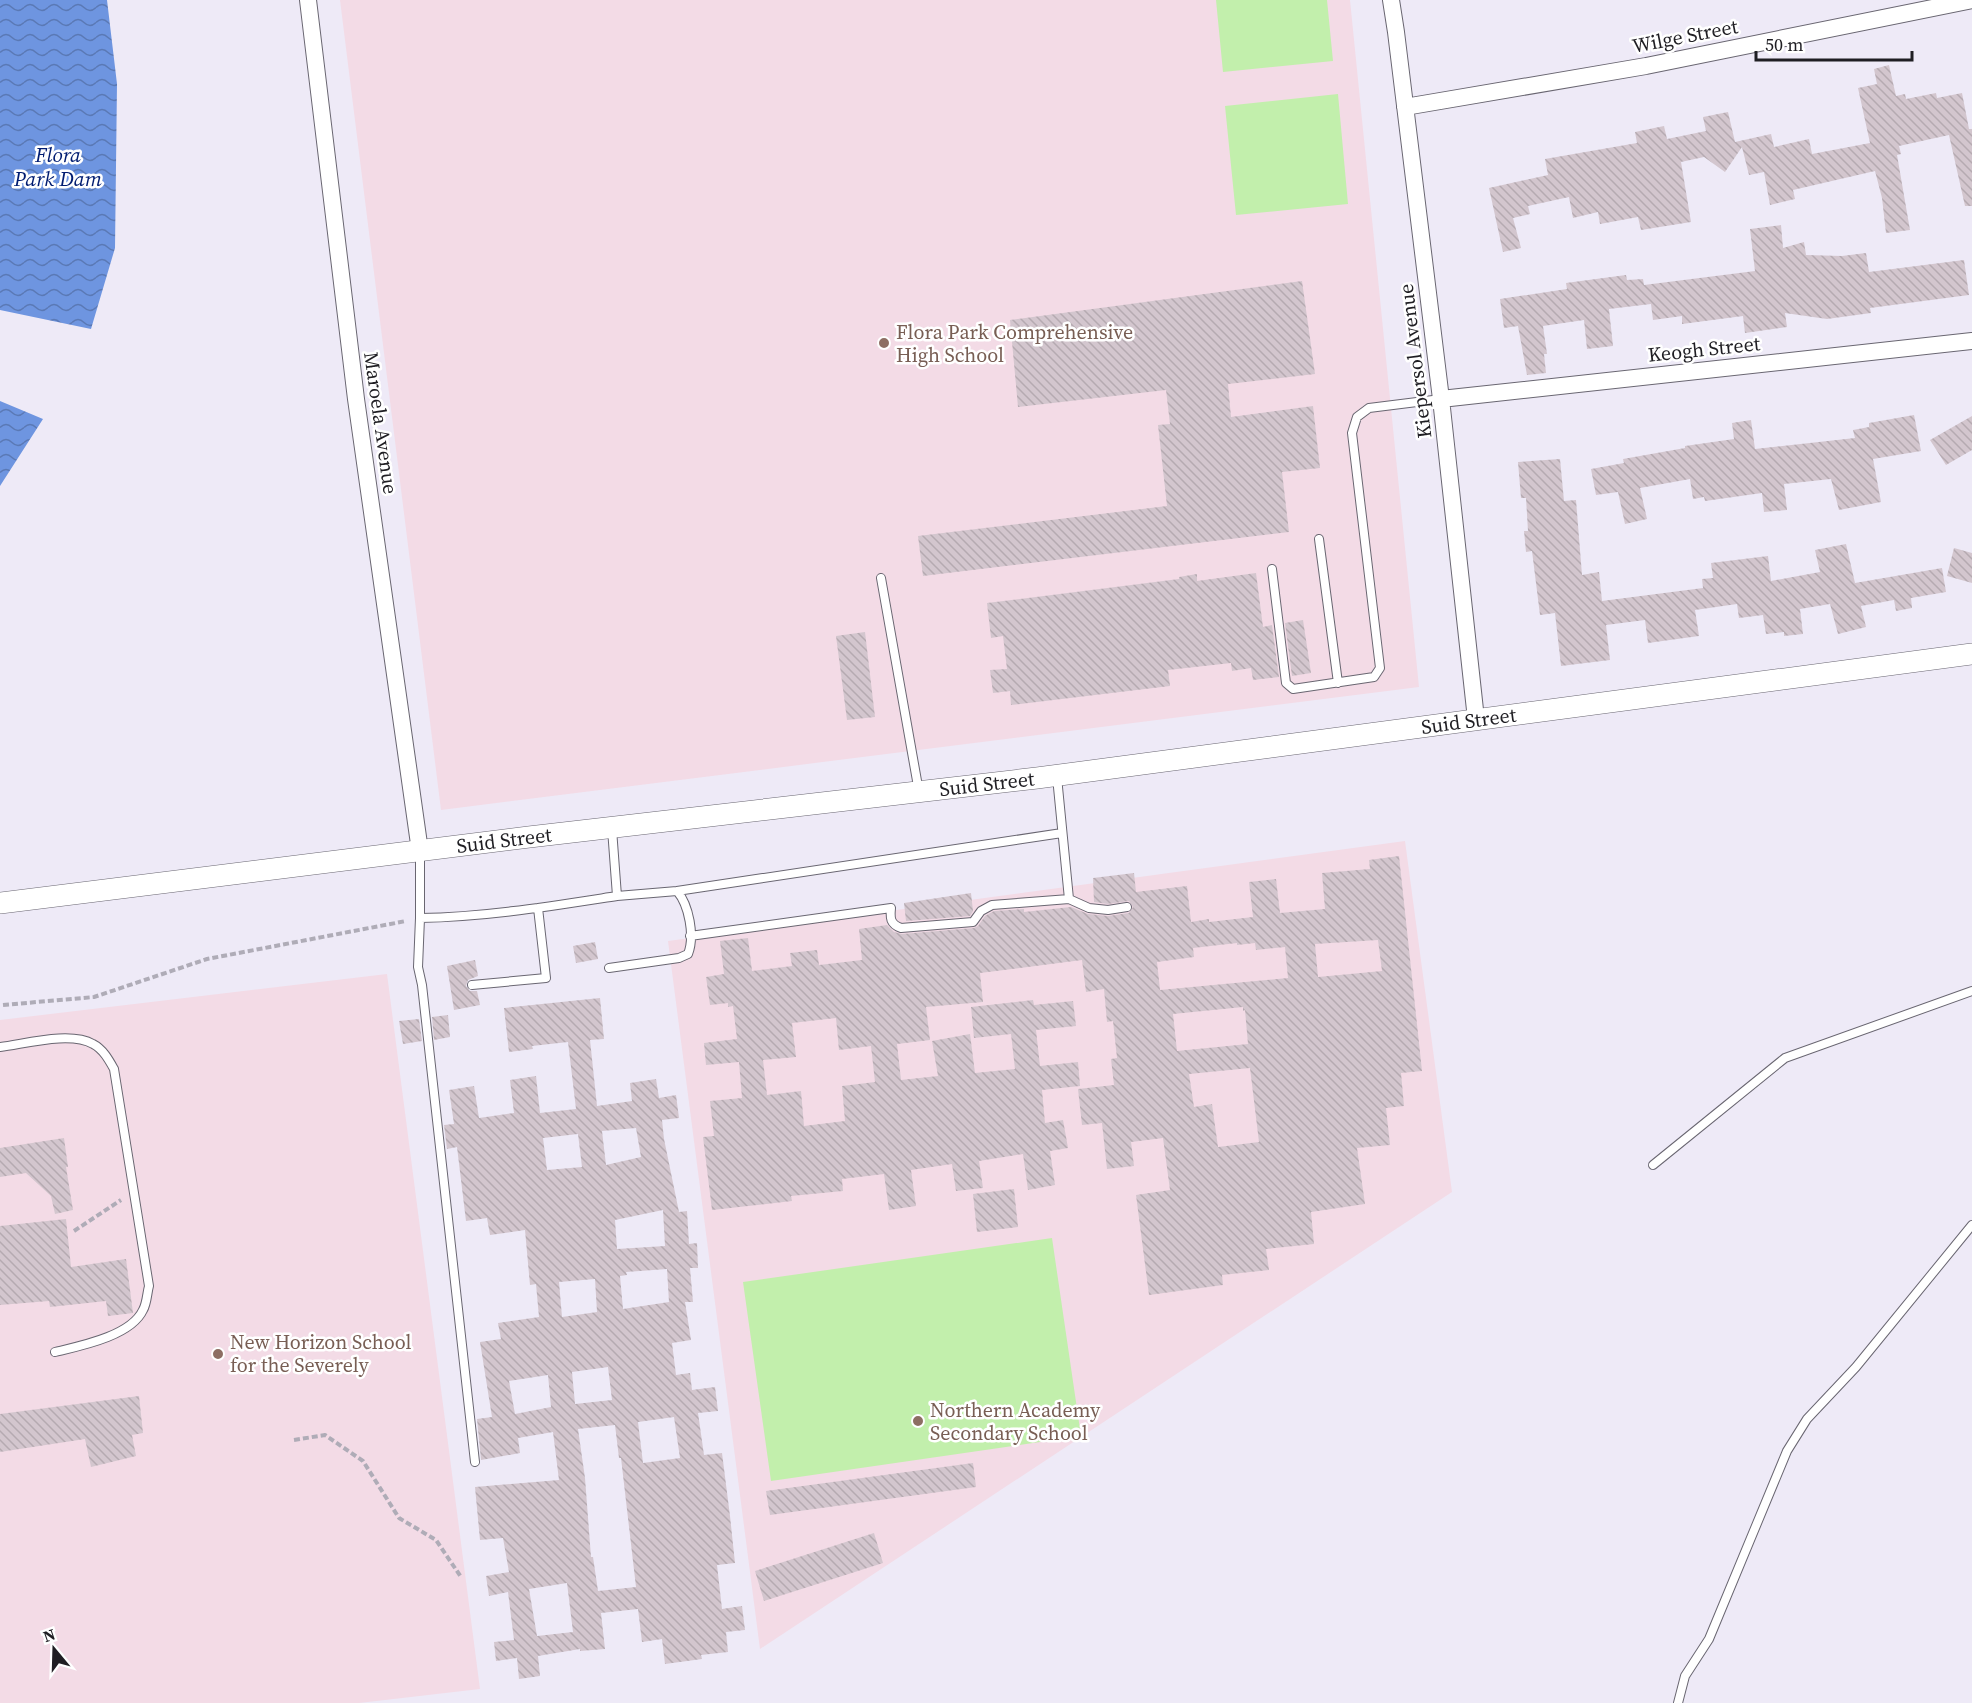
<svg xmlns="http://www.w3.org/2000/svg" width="1972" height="1703" viewBox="0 0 1972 1703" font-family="'Source Serif 4',serif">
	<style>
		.education { fill: #f3dbe6 }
		.pitch { fill: #c2efac }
		.water { fill: url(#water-waves) }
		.building { fill: url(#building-back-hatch); fill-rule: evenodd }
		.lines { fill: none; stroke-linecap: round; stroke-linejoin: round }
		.service-casing { stroke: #696671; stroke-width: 10 }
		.minor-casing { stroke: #696671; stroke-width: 18 }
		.tertiary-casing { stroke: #696671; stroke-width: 22 }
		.path { stroke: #afacb7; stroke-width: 4; stroke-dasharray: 6 3; stroke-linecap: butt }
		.service { stroke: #fff; stroke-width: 8 }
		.minor { stroke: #fff; stroke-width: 16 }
		.tertiary { stroke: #fff; stroke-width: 21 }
		.education-dot { fill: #8d6e63; stroke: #fff; stroke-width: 2 }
		.labels { text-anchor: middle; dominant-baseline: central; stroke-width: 5; stroke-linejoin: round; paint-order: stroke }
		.street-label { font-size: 20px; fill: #1f1e23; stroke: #fff }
		.education-label { font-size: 20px; fill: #785e54; stroke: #fff; text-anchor: start }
		.water-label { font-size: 21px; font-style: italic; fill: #001c71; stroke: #fff }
	</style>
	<defs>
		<pattern id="water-waves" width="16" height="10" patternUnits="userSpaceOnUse" patternTransform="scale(1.5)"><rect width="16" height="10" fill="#6e95e0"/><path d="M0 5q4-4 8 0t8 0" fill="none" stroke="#5a79b5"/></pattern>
		<pattern id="building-back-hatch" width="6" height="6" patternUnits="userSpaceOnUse" patternTransform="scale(1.5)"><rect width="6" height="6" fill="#d3c6ce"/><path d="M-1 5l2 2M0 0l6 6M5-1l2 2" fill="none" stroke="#b5aab1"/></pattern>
	</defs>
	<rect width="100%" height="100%" fill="#eeeaf7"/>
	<!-- education -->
	<path class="education" d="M340,0H1350L1419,687L441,810Z
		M1405,841L1452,1192L760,1649L668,941Z
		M387,974L480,1689L359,1703H0V1020Z"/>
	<!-- pitch -->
	<path class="pitch" d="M1216,0H1327L1333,61L1223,72Z
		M1338,94L1348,204L1236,215L1225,106Z
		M1052,1238L1081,1436L771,1481L743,1282Z"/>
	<!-- water -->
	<path class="water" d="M0,0H107L117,84L115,248L91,329L0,310Z
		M0,401L43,419L0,486Z"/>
	<!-- building -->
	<path class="building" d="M1889,65L1896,96L1905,94L1906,99L1936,93L1937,98L1962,93L1969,129H1972V206H1965L1949,135L1899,146L1901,154L1897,155L1910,230L1886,233L1882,198L1875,171L1793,190L1795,199L1770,205L1764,172L1749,175L1742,147L1725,172L1704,157L1681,162L1691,222L1641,230L1638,217L1600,224L1598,212L1573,218L1569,197L1528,206L1530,214L1513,218L1521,248L1503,252L1489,188L1548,175L1545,159L1637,143L1635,132L1664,126L1667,139L1706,131L1703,117L1728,112L1735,142L1771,134L1774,147L1809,139L1812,154L1870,143L1858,88L1877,84L1874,69Z
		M1781,225L1783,248L1804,242L1806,255L1842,256L1866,253L1869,272L1964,260L1969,295L1870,308L1871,313L1827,319L1785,313L1787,327L1745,333L1743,316L1682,324V316L1653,320L1651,304L1609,309L1613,346L1587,349L1584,320L1543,326L1547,354H1544L1546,373L1527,375L1518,326L1504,328L1500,299L1567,289L1566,283L1626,275L1627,280L1643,279L1644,285L1755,271L1750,229Z
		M1302,281L1315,374L1228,384L1231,417L1313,406L1320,468L1282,472L1289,532L923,576L918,536L1167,506L1158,425L1170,424L1166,390L1018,407L1010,320Z
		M1914,415L1921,451L1873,459L1881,502L1839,510L1831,479L1784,484L1787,510L1764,512L1762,493L1705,501L1704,497L1693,499L1690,479L1640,488L1647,519L1625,524L1618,492L1596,495L1591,469L1624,463L1623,459L1685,448V446L1734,439L1732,423L1751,420L1755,449L1855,438L1853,430L1869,427V423Z
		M1972,416V450L1946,465L1930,440Z
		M1560,459L1564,501L1576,500L1582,575L1599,572L1602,601L1703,588L1702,579L1713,578L1711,563L1768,556L1771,581L1820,572L1815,550L1846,544L1855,583L1942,568L1946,592L1911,598L1912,608L1896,611L1894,600L1861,606L1866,627L1838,634L1830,604L1800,609L1803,634L1784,636V632L1766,634L1763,615L1739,618L1737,604L1695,610L1699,636L1648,643L1645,620L1606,625L1610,660L1561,666L1555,613L1540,615L1532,551L1526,552L1524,531H1528L1526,498H1521L1518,462Z
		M1954,548L1972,553V583L1947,576Z
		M1256,573L1263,627L1272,625L1279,677L1253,680L1251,668L1232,671L1231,663L1168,670L1170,686L1011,705L1010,691L993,693L990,670L1007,669L1003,636L991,638L987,603L1179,579V577L1197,574V581Z
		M1303,620L1311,673L1292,676L1285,623Z
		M865,632L875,717L847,720L836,636Z
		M1399,856L1422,1071L1401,1073L1404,1106L1386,1108L1390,1145L1357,1148L1365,1204L1311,1212L1314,1244L1266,1249L1269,1270L1222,1275L1223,1285L1149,1295L1136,1195L1170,1190L1163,1138L1131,1142L1134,1166L1107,1169L1102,1123L1082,1125L1078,1089L1114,1085L1111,1059L1117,1058L1113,1021L1107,1022L1104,989L1086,992L1082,960L980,973L983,1002L926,1007L930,1040L897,1044L901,1080L938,1076L932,1041L970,1034L975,1073L1015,1069L1011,1034L974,1038L971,1007L1033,1000L1034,1005L1073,1001L1076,1026L1036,1030L1040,1066L1078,1062L1080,1086L1042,1090L1045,1123L1063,1120L1068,1148L1050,1151L1055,1185L1028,1190L1023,1154L979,1161L983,1188L956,1191L952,1164L911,1170L916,1206L889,1210L884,1174L842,1179L843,1191L791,1196L792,1201L712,1210L703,1137L714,1136L710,1101L742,1098L739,1062L706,1065L704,1043L737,1039L733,1006L728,1007V1003L710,1005L706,977L724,974L720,941L748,938L752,971L792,966L790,953L817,950L819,965L862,960L859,929L887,925L894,932L902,934L974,928L978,926L985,916L994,911L1024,909V912L1071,907L1088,914L1108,916L1129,913L1133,907L1129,901L1108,904L1094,902L1093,878L1134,873L1136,892L1187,886L1191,922L1209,919V922L1253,917L1249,882L1276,879L1280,913L1325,909L1322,873L1370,869L1369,860ZM1378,940L1382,971L1318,977L1315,944ZM1237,943V945L1255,943L1256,950L1285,947L1288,978L1160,990L1157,962L1194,957L1193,948ZM1243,1007V1011L1245,1010L1248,1044L1177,1051L1173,1014ZM836,1018L839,1050L871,1046L875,1082L842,1086L845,1121L804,1126L801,1091L767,1095L763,1060L796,1057L792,1023ZM1250,1068L1259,1142L1218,1147L1212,1104L1194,1107L1189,1074Z
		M971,893L973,911L970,916L906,921L904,903Z
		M595,942L598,959L576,963L573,946Z
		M475,960L478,976L468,980L466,986L470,991H477L480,1005L454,1010L447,966Z
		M600,998L604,1039L590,1040L597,1106L632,1101L630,1083L656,1079L659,1098L676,1095L679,1118L662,1120L664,1139L679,1212L687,1211L689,1244L697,1243L698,1268H690L693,1302H685L691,1340L672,1343L676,1375L690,1373L692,1390L715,1387L718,1411L698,1413L704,1455L722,1453L730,1516L735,1563L717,1565L722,1609L742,1606L745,1630L726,1632L728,1652L701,1655L702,1659L665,1664L662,1639L642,1642L638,1609L601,1613L605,1649L580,1651V1649L538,1656L540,1676L519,1679L517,1658L496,1661L494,1642L514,1640L508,1592L489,1596L486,1576L509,1572L503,1538L480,1540L475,1487L559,1480L553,1432L518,1438L520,1453L481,1460L477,1419L492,1417L480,1342L501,1339L498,1323L539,1317L536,1284L530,1285L525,1230L490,1235L487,1218L466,1221L457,1147L447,1149L444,1125L454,1124L449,1090L474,1086L479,1118L514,1113L510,1080L536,1076L540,1113L576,1109L568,1042L532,1046L533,1049L509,1052L504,1008ZM636,1128L641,1157L606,1165L602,1131ZM578,1134L582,1167L547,1170L543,1138ZM663,1210L665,1246L617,1249L615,1220ZM667,1269L669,1302L623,1309L620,1276L627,1275L626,1272ZM595,1279L597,1312L562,1317L559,1282ZM608,1367L612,1400L575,1404L572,1372ZM548,1375L551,1407L515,1414L509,1381ZM674,1417L680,1458L643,1463L638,1422ZM615,1425L619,1458H621L636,1587L598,1591L593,1557H591L585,1478L578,1429ZM567,1583L573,1632L537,1636L529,1589Z
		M448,1015L450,1037L434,1040L432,1017Z
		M419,1019L422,1041L403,1044L399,1021Z
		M64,1138L68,1167H66L73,1210L55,1214L51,1196L26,1173L0,1177V1148Z
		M1014,1189L1018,1227L977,1232L973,1194Z
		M66,1219L71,1267L126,1259L133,1313L108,1316L106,1301L50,1307L49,1301L0,1305V1226Z
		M139,1396L143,1433L132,1435L136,1456L91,1467L85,1439L0,1452V1414Z
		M973,1463L976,1487L770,1515L766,1491Z
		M874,1533L883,1563L764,1601L755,1571Z"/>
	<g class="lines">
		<!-- service casing -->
		<g class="service-casing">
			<path id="service" d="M1319,539L1338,683
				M1272,569L1286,683L1293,689L1374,677L1380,668L1352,433L1357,417L1369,408L1441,399
				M881,578L919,792
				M1057,777L1069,899
				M420,852V918C486,917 552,906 617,896L612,829
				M677,891L1062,833
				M420,918L418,967L422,985L475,1462
				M690,936L891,908C890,918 890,924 901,928L973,922L981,911L992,905L1069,899L1089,908L1108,910L1127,907
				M609,968L679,958L688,954C695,936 689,905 677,891L617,896
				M472,985L546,978L538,908
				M0,1047C25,1044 70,1031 93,1044C103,1049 109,1060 114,1069L149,1286C147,1293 147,1303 143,1310C131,1336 80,1346 55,1352
				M1653,1165L1785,1058L1972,991
				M1678,1703L1685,1676L1709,1639L1787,1451L1807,1419L1856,1367L1972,1225"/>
		</g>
		<!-- minor casing -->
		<g class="minor-casing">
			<path id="minor" d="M308,0L356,399L420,851
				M1391,0L1396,32L1441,399L1476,719
				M1405,107L1646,66L1972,0
				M1441,399L1972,341"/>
		</g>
		<!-- tertiary casing -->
		<g class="tertiary-casing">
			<g id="tertiary">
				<path id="s1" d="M0,903L529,837L1037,778L1972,654"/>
			</g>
		</g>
		<!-- path -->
		<path class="path" d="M3,1005L94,997L207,959L406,921
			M74,1231L121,1200
			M294,1440L325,1435L363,1461L399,1518L436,1540L461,1577"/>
		<!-- service -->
		<use href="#service" class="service"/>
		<!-- minor -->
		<use href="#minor" class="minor"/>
		<!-- tertiary -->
		<use href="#tertiary" class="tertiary"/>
	</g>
	<!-- markers -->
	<g class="education-dot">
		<circle cx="884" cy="343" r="6"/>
		<circle cx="218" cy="1354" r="6"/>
		<circle cx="918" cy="1421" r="6"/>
	</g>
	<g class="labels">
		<!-- street labels -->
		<g class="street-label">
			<text transform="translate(1685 36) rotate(-11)">Wilge Street</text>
			<text transform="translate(1704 349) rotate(-6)">Keogh Street</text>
			<text transform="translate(1415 361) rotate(-97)">Kiepersol Avenue</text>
			<text transform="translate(381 423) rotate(82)">Maroela Avenue</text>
			<text stroke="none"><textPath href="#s1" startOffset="1480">Suid Street</textPath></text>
			<text stroke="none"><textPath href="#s1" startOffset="994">Suid Street</textPath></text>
			<text stroke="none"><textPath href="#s1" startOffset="508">Suid Street</textPath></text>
		</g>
		<!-- education labels -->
		<g class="education-label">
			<text x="896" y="332">Flora Park Comprehensive<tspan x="896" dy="23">High School</tspan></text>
			<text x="230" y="1342">New Horizon School<tspan x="230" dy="23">for the Severely</tspan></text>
			<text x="930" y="1410">Northern Academy<tspan x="930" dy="23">Secondary School</tspan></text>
		</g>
		<!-- water labels -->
		<g class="water-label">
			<text x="58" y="154">Flora<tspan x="58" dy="24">Park Dam</tspan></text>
		</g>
	</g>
	<!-- north arrow -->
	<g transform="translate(54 1649) rotate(341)" stroke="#ffffff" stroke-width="4.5" paint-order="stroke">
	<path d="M0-4.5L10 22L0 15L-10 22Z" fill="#1f1e23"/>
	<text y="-9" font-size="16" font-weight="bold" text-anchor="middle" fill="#1f1e23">N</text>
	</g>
	<!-- scale -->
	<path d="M1756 51v9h156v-9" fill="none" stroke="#1f1e23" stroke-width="3"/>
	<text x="1765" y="51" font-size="18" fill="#1f1e23" stroke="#ffffff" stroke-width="4.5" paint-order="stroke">50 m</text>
</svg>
